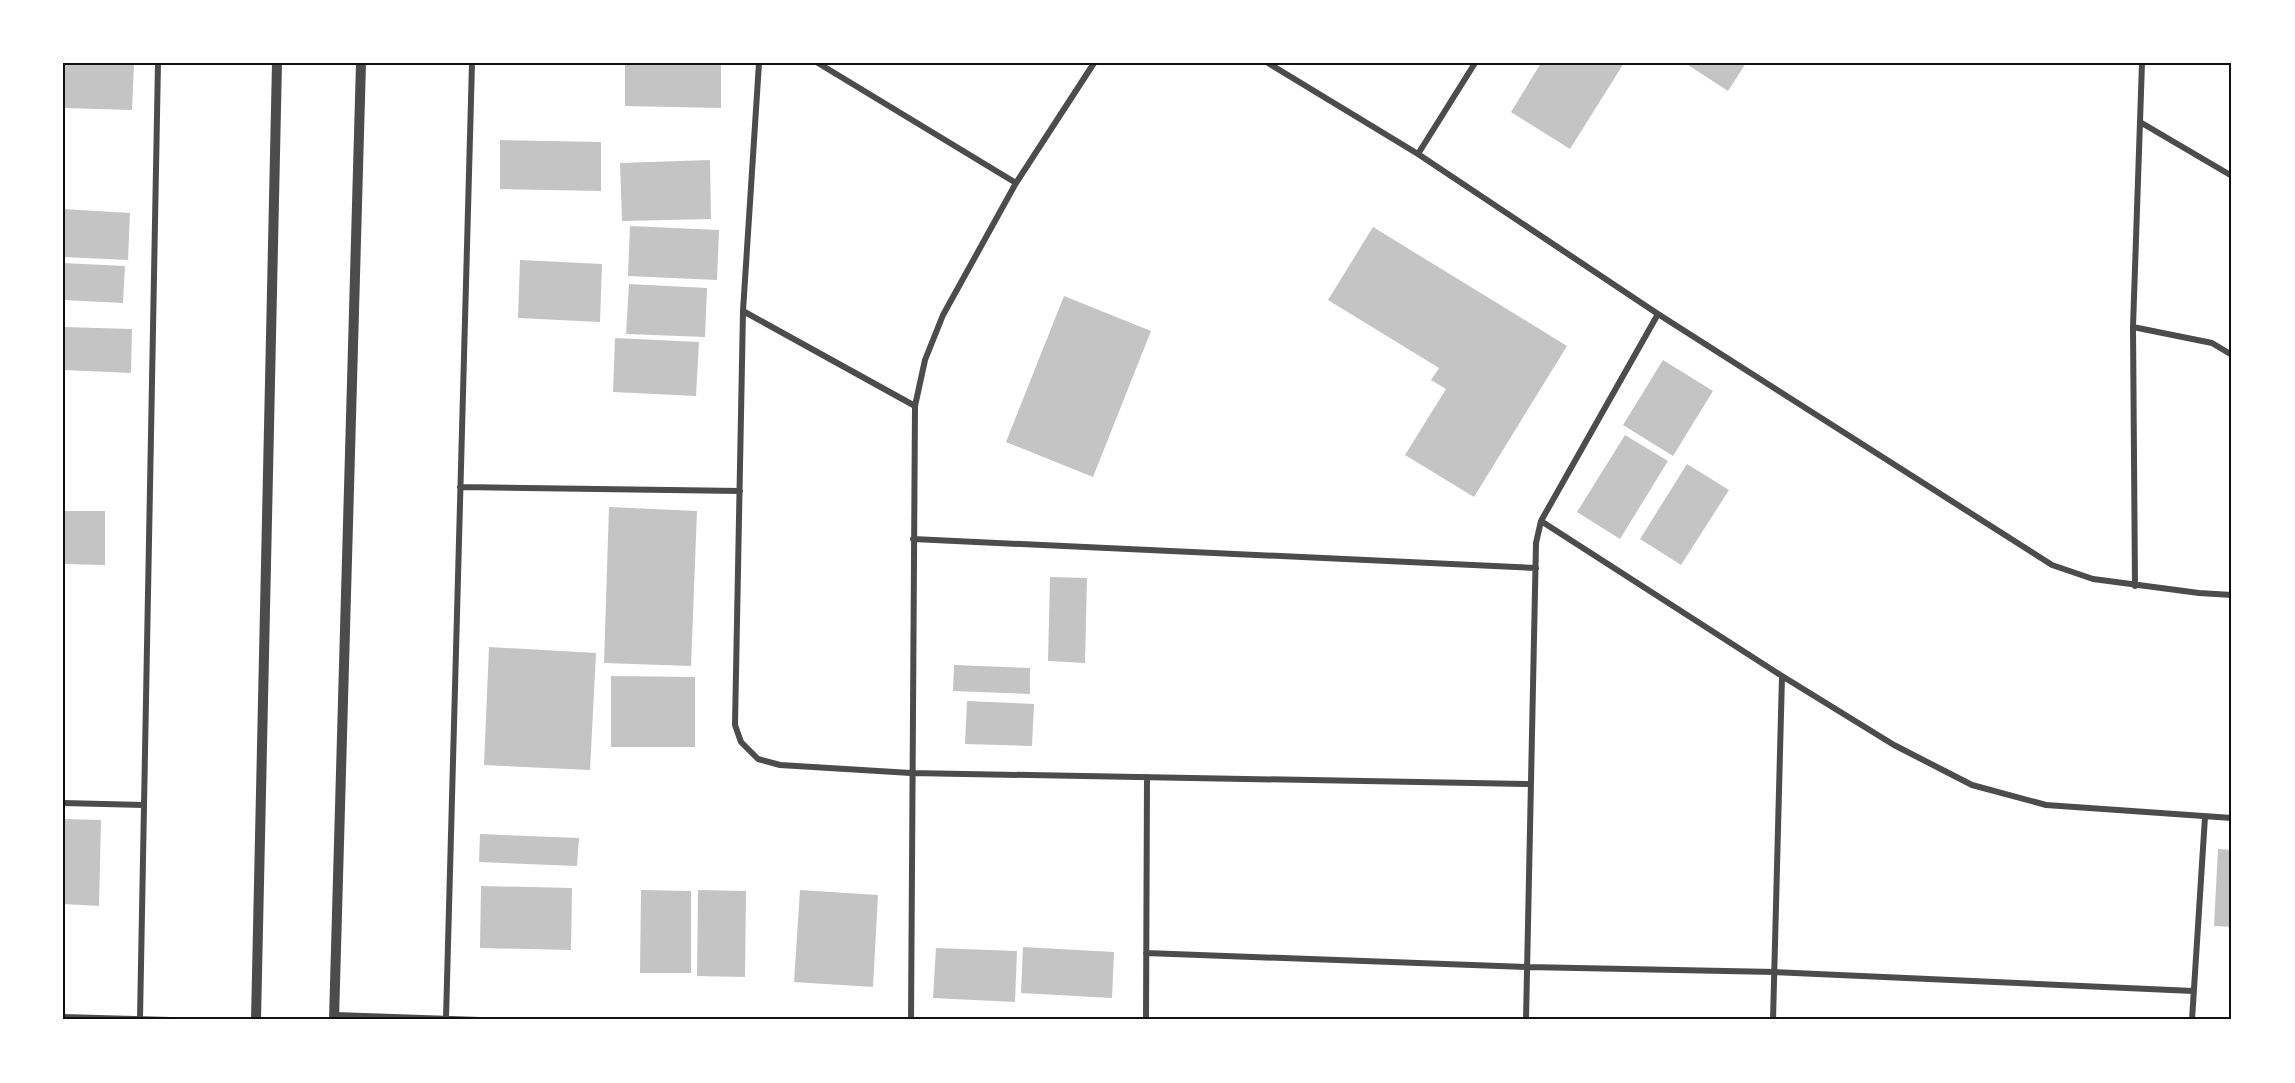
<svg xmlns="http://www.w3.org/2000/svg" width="2295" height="1083" viewBox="0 0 2295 1083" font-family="'Space Grotesk',sans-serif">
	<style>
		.building { fill: #c4c4c4 }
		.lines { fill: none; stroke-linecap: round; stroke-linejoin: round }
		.minor { stroke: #4c4c4c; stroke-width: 6 }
		.tertiary { stroke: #4c4c4c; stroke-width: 10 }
		.neatline { fill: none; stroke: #111; stroke-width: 2 }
	</style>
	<rect width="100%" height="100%" fill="#fff"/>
	<!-- building -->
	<path class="building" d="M63,63L134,64L132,110L63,108Z
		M625,63H721V108L625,106Z
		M1541,63H1624L1570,149L1511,112Z
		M1685,63H1746L1728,91Z
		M500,140L601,142V191L500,189Z
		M710,160L711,219L622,221L620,163Z
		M63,209L130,213L128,260L63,257Z
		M630,226L719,230L717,280L628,276Z
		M1373,227L1567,346L1474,497L1405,455L1446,389L1431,380L1439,368L1328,300Z
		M520,260L602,264L600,322L518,318Z
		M63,263L125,266L123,303L63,300Z
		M629,284L707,288L705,337L626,334Z
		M1064,296L1151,331L1093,477L1006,442Z
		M63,327L132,329L131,373L63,370Z
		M615,338L699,342L696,396L613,392Z
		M1663,360L1713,391L1673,456L1623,425Z
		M1625,435L1668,461L1620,539L1577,512Z
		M1687,464L1729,490L1681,565L1640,539Z
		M609,507L697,511L691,666L604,663Z
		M63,511H105V565L63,564Z
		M1050,577L1087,578L1085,663L1048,661Z
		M489,647L596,653L590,770L484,765Z
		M954,665L1030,668V694L953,691Z
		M611,676L695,677V747H611Z
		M967,701L1034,704L1032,746L965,744Z
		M63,819L101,820L99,906L63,904Z
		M480,834L579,838L577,866L479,862Z
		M2218,849L2232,850V927L2214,926Z
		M481,886L572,888L571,950L480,948Z
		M641,890L691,891V973H640Z
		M698,890L746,891L745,977L697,976Z
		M800,890L878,895L873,987L794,982Z
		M1023,947L1114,952L1112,998L1021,993Z
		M936,948L1017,951L1015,1002L933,998Z"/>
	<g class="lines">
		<!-- minor -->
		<path class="minor" d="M759,63L743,311L735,725L741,742L758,759L780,765L911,773L1531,784
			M818,63L1016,183
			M1268,63L1418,154L1658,314L2052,565L2093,579L2199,593L2232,595
			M2140,122L2232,176
			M1418,154L1475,63
			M743,311L915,406
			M2133,327L2212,343L2232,355
			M460,487L740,491
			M1541,521L1782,676L1894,745L1972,785L2046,805L2232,818
			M913,539L1536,568
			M2135,586L2133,327L2142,63
			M63,803L144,805
			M1146,953L1527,967L1775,972L2193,991
			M335,1015L480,1020
			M63,1017L170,1020
			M140,1018L158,63
			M446,1018L472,63
			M911,1020L915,406L925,360L943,315L1016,183L1094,63
			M1146,1020L1147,777
			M1526,1020L1536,543L1541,521L1658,314
			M1773,1020L1782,676
			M2192,1020L2205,817"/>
		<!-- tertiary -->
		<path class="tertiary" d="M256,1020L277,63
			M334,1020L361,63"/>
	</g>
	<!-- border -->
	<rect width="2295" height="1083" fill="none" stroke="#ffffff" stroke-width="129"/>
	<rect x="64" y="64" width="2166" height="954" class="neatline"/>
</svg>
